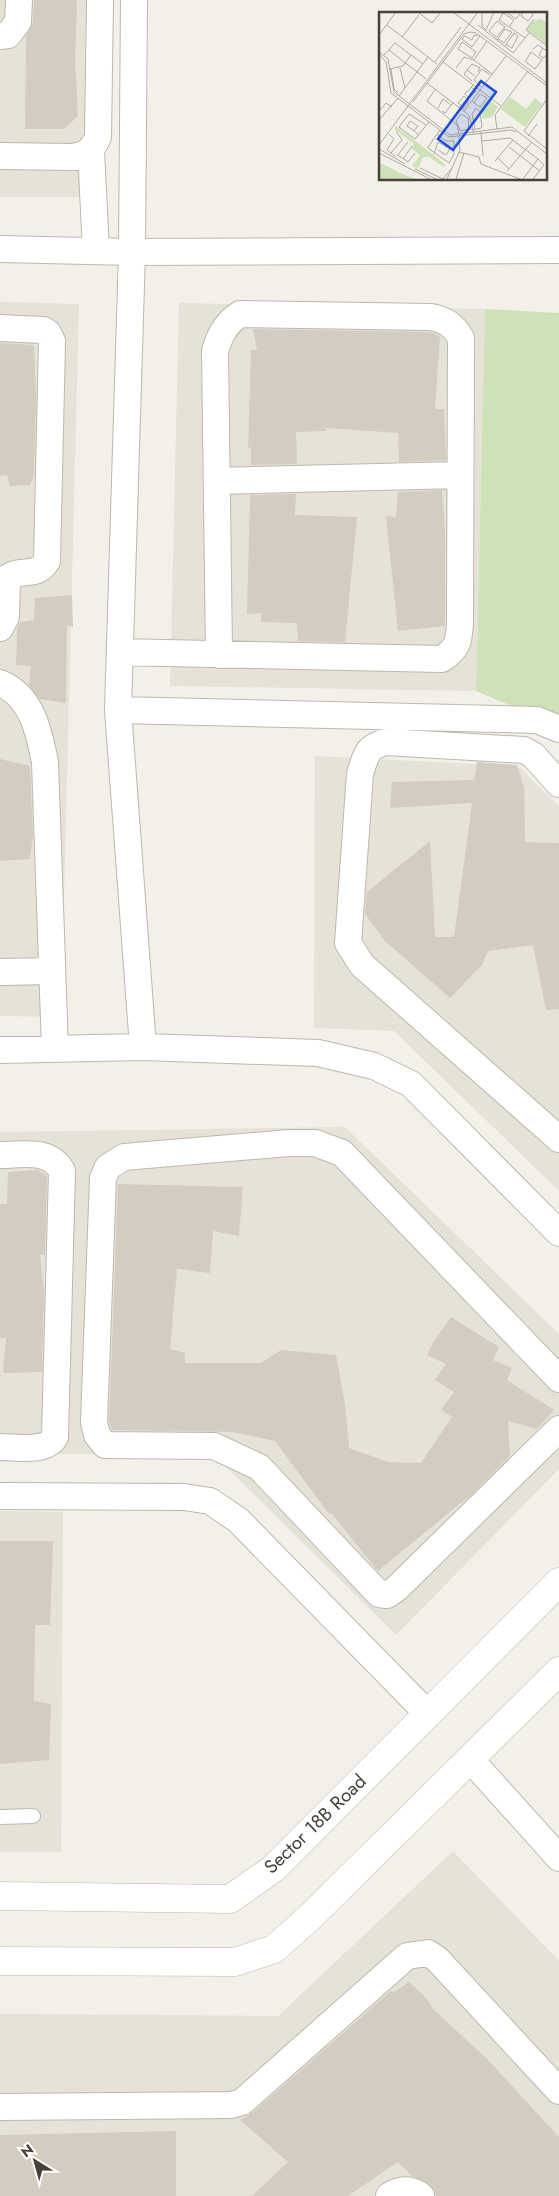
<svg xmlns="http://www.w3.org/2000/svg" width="559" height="2196" viewBox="0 0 559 2196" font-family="Jost,sans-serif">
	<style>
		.residential { fill: #e6e2d8 }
		.green { fill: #cee2b7 }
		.building { fill: #d3ccc0 }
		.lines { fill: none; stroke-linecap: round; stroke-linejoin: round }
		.service-casing { stroke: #bdb8ad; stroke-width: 16 }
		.minor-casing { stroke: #bdb8ad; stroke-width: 28 }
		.tertiary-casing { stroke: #bdb8ad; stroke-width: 29 }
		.service { stroke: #fff; stroke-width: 14 }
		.minor { stroke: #fff; stroke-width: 26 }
		.tertiary { stroke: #fff; stroke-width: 28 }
		.labels { text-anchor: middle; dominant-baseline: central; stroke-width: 5; stroke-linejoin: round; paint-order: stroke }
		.street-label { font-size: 19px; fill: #464139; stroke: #fff }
		.inset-road { fill: none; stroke: #aeaaa3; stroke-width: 1 }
		.view { fill: #1d4ed8; fill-opacity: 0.15; stroke: #1d4ed8; stroke-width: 2.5 }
		.inset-edge { fill: none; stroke: #464139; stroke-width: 2.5 }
	</style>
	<rect width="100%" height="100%" fill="#f3f0ea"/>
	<!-- residential -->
	<path class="residential" d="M0,0H105L103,197H0Z
		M0,302L79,304L61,1017L0,1016Z
		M179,303L485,309L476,691L170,686Z
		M315,756L518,766L559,806V1191L394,1031L314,1028Z
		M345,1127L559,1334V1469L396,1635L213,1454H0V1132Z
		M0,1511L63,1512L61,1852H0Z
		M453,1851L559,1961V2196H0V2014L278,2016Z"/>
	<!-- green -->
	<path class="green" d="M485,309L559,313V726L476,691Z"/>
	<!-- building -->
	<path class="building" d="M34,0H77L75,61L78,116L64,129H25L26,36L33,23Z
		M253,329L430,332L440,336L435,409H444L446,460L399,462L398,433L326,428V431L296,432L297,464L251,465V447L248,448L251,350H257Z
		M0,343L34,345L36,399L34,475L30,485L10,486L7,475L0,476Z
		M442,490L445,531V626L398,631L386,516L396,517L398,492Z
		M296,494L295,515L357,517L345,642L298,641L297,623L261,622V613L247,614L250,495Z
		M72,595L73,627L67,625L66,703L40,699L29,685L31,666L16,665L17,629L20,622L34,620L35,598Z
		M0,759L30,766L33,835L30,859L0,861Z
		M477,762L517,765L524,787L525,842L559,843V1009L546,1010L533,945L488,951L482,965L450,998L385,941L365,914L367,892L430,841L435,937H454L472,803L390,808L392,782L474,780V783Z
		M38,1170L47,1176L45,1255H40L44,1293L42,1372L3,1373L6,1338H0V1204H7L8,1172Z
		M118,1184L243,1187L239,1236L213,1231L210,1273L177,1269L170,1349L185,1353V1363H261L281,1350L336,1355L345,1404L349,1448L388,1462L421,1463L452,1417L441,1410L454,1392L435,1380L446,1364L427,1355L434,1341L451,1317L499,1347L493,1360L512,1368L507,1380L554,1410L537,1429L508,1421L510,1456L473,1493L378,1571L331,1513L329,1514L275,1441L233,1432L112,1430L111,1428L109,1421Z
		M0,1541H53L50,1625H35L34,1701L51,1704L49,1760L0,1764Z
		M409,1982L428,2000L432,2008L488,2060L559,2137V2196H436L434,2189L429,2184L412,2176L398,2162L348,2196H252L288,2162L240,2120L252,2113L391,1991L393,1993Z
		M176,2131V2196H0V2135Z"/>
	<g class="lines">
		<!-- service casing -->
		<g class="service-casing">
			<path id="service" d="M0,1817L33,1816"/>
		</g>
		<!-- minor casing -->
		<g class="minor-casing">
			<path id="minor" d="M134,0L132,252L118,710L143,1047
				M0,36L8,35L18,22L19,0
				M91,150L96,251
				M0,156L72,157C87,155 92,150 98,137L100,0
				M0,249L132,252L559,250
				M0,328L43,330L48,333L52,341L47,561C36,579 21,567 7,578L6,617L0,628
				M217,481L459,475
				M120,652L442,659C459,647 459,641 460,621L461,338C453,325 446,320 431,317L240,314C225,324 220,335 215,351L219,655
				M0,683C32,696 39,732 45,762L55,1049
				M118,710L537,720L559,729
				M559,784L533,755L524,750L386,742C366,747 366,755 360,774L348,943L362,965L559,1139
				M0,972L51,971
				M0,1050L143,1047L318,1053L374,1066L411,1084L559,1233
				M0,1155C23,1155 49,1148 62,1171L55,1437C46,1453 17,1447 0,1447
				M559,1379L342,1153L315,1143H289L124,1157L108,1167L103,1178L94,1422L97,1435L105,1445L214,1446L259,1467L379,1594L387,1595L396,1589L559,1429
				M0,1496L184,1497L210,1501L238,1520L427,1713
				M470,1759L559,1858
				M0,2107L231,2105L242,2102L407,1956L428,1953L437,1959L559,2091
				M389,2196C400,2189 410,2188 421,2196"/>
		</g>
		<!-- tertiary casing -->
		<g class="tertiary-casing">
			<path id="tertiary" d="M0,1896L230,1899L273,1869L559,1582
				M0,1961L235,1962L274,1949L308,1919L559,1671"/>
		</g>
		<!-- service -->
		<use href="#service" class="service"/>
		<!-- minor -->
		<use href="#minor" class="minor"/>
		<!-- tertiary -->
		<use href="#tertiary" class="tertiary"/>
	</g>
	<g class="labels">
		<!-- street labels -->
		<g class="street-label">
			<text transform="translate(315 1824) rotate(-44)">Sector 18B Road</text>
		</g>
	</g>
	<!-- overview -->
	<g transform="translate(379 12)">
		<rect width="168" height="168" fill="#f3f0ea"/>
		<path d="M162,7L167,10V32L148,18L154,9ZM131,85L147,97L156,86L163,92L146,115L122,97ZM109,87L119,95L113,105L104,107L101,97ZM17,114L66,152L65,155L50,145H44L39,157L33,154L41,143L32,136L35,132L15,117ZM0,150L19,160L36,167H0Z" fill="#cee2b7"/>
		<path class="inset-road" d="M39,0L53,11L62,0M74,0L168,71M103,0V14L107,18L115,0M127,0L137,7L142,0M144,0L142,4L149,9L154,3L152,0M155,7L147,18L168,34M8,13L58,52M99,13L134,41M130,15L135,8L124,1L120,8L129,14L146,26M0,23L17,0M99,24L95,23L93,28L86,24L83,27L93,35L101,24M23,25L40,3M116,27L126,15L118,9L110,19L117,25M118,28L126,17L133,20L125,31L119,27M108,29L95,48L113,62M83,30L97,40L93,46L79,37ZM126,34L135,21L139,24L133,36L127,32M164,36L160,43L164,46L168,43M154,37L159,33L168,39M10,38L47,67M0,40L9,47L15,80L71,123L133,115L168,142M134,41L150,21M0,42L7,50L12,81L70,125L132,118L137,120M5,43L16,31L44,52M56,50L82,15M64,50L122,94M146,50L152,40L163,48L156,57L147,50M21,56L26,76M77,56L85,45L95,48M10,57L24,54L32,43M12,57L15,77L19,81M88,58L85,62L93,69M96,64L88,58L93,52L101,56L99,60M48,71L90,103L95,122M92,75L97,79L90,86L86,82V81L89,79L94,73M102,75L95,68L103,57L111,63M56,78L48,89L78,113L80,122M20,84L49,45M168,87L145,119L168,137M93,89L95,91L101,95L108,86L101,82L95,91M34,90L85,22L91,20L97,21L168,74M59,96L64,87L72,93M1,98L7,91L13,95M83,98L89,90V88L85,84L79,91L85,96M63,99L66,101L74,91M85,99L127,44M0,108L19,86M47,113L30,102L20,115L36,127L50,110M90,117L89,106L82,102L77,109L81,118V119L90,117H93M118,117L116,103L149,59M93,118L102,116L103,115L101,100L97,96L93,102L96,117M35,119L28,114L31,109L39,114L35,119L40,123M102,120L104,144M10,122L15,127L8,138L17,145M58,122L67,129H75V142L70,151L49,136V135L61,118M149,124L158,112M103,129L131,126L159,147L165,153L154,167M0,133L99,0M130,135L161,159M0,137L26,152M80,140L100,145L102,152L141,167M0,141L51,167M12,141L23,128L17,119M55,142L59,130L71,137L67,143L59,138M19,143L29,150L36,141M18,144L29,130M119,146L130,157M24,147L33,134M116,149L134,128M41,156L64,167L73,156M36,157L57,167M128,159L153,130M68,167L81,138L80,124M77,167L85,141M144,167L159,147"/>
		<path class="view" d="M102,69L117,80L74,138L59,127Z"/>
		<rect width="168" height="168" class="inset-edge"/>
	</g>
	<!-- north arrow -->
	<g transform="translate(35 2161) rotate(323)" stroke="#ffffff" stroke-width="4" paint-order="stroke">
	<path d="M0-4L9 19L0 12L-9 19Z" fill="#464139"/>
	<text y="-8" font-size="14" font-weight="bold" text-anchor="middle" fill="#464139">N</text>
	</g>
</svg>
